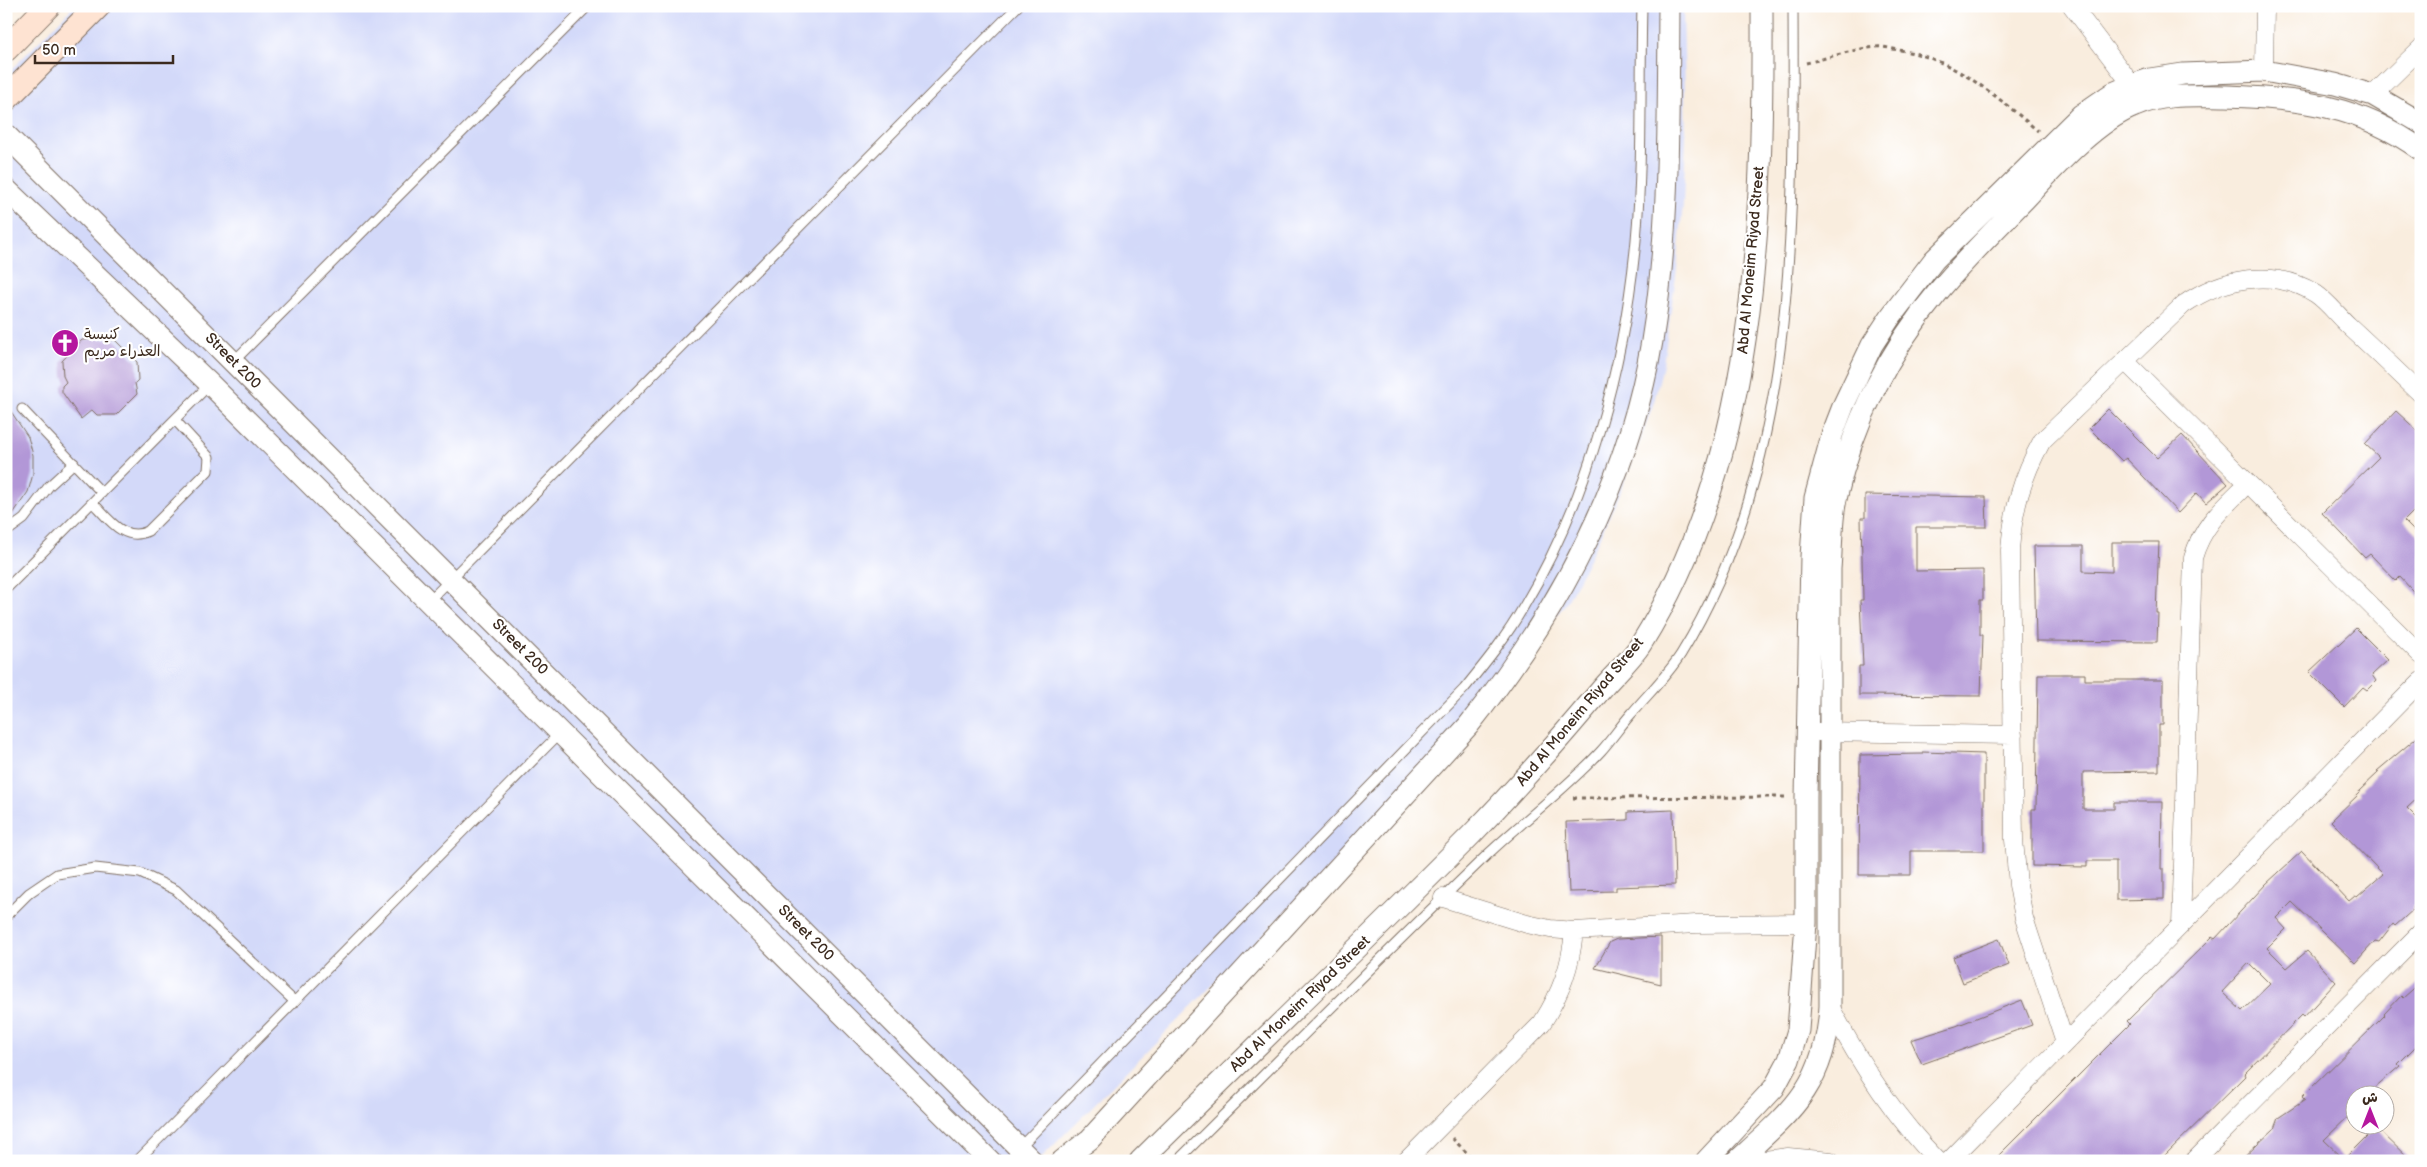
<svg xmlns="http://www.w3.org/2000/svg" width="2427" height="1167" viewBox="0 0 2427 1167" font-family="'Balsamiq Sans','Playpen Sans Arabic',sans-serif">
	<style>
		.built { fill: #d3d9f9 }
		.building { fill: #b297d7; fill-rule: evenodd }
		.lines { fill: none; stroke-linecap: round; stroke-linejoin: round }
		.service-casing { stroke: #7e6e61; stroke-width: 11 }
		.minor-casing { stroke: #7e6e61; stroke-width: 19 }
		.tertiary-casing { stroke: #7e6e61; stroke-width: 23 }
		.secondary-casing { stroke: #7e6e61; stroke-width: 26 }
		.path { stroke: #7e6e61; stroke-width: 3; stroke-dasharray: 4 4; stroke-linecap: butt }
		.service { stroke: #fff; stroke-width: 9 }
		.minor { stroke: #fff; stroke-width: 18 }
		.tertiary { stroke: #fff; stroke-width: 21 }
		.secondary { stroke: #fee3d2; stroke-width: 24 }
		.labels { text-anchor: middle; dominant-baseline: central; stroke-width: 4.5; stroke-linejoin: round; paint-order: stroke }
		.street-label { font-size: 15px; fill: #3b2a1e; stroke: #fff }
		.poi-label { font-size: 15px; fill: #3b2a1e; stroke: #fff; text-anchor: start }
	</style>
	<rect width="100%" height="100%" fill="#fff"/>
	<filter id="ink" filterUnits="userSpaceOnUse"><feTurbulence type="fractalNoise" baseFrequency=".02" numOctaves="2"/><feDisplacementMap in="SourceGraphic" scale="10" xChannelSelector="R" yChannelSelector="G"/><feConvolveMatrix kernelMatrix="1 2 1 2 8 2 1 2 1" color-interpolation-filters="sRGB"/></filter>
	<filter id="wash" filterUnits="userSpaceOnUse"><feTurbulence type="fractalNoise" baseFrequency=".0096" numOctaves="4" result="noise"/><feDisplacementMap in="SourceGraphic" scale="20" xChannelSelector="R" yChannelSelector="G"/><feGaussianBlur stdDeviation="1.12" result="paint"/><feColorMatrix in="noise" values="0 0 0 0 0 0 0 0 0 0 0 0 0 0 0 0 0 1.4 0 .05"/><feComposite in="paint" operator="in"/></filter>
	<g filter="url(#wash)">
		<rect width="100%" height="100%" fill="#f9edde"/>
		<!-- built -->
		<path class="built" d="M74,6H1683L1686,139L1683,204L1677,269L1663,365L1654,402L1632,464L1598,541L1567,602L1470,726L1038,1161H6V75Z"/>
		<g id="blocks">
			<!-- building -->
			<path class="building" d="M98,339L115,340L137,362L138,380L135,383L137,394L116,415H97L92,410L81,419L62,392V386L66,382L63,376L62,361L82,340Z
				M6,404L28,437L33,455V474L28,492L6,524Z
				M2108,409L2157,458L2182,435L2228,484L2206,503L2197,493L2178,513L2126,458L2122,461L2089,428Z
				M2396,411L2421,434V504L2404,521L2421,538V600L2400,577L2396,581L2370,554L2365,558L2322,513L2379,457L2365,444Z
				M1865,495L1986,497L1987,527H1916V571L1983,570V600H1980V635H1983L1981,696L1859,695V666H1863L1860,600H1863L1861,518H1865Z
				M2112,542H2159L2156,613H2158L2157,642L2036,641L2034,546H2083V571L2112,572Z
				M2356,628L2388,660L2372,675L2376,681L2367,690L2363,687L2344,707L2309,672Z
				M2038,674H2085V680H2163V725H2159V771L2083,772V809H2114V802H2162L2161,869H2164V899L2116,900V861H2087V867L2032,866V809H2036Z
				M2421,734V795L2407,808L2421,822V900L2412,908L2414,909L2395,926L2393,924L2379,942L2375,941L2355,963L2292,902L2276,918L2286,929L2267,948L2287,968L2307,951L2336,982L2304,1017L2302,1015L2244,1074L2245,1076L2159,1161H1993L2130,1024L2127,1021L2212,937L2215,939L2266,884L2302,851L2349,901L2355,896L2357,897L2383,874L2331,821L2360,793L2359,791L2379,772L2377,771ZM2249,963L2270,984L2242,1011L2222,992Z
				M1922,752L1984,754V851H1911V875H1859L1860,755L1922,754Z
				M1673,810L1675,885L1616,887V891L1569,892L1566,822L1628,820V812Z
				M1661,937V984L1595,968L1610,942L1617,939Z
				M1999,939L2009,965L1963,983L1953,957Z
				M2421,982V1041L2398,1064L2400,1066L2367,1094H2354V1111L2324,1140L2344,1159L2376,1127L2411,1161H2240L2274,1129L2278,1118L2305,1100L2302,1097L2385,1015L2384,1014L2401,996L2403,998Z
				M2022,1000L2032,1025L1922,1064L1911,1040L1956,1026Z"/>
		</g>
	</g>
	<g filter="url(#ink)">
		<use href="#blocks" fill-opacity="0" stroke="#7e6e61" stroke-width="1"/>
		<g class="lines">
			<!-- service casing -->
			<g class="service-casing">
				<path id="service" d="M234,361L588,6
					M22,409L102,493
					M93,503C108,518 124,543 148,531L208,471L209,457L175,420
					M6,532L24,519L49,486L74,463
					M6,589L210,384
					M429,601L1018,6
					M6,916L29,893L57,874L95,868L140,873L176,890L294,1001
					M1020,1147L1464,689C1486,662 1507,636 1524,606C1589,497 1624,366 1636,240C1643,163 1640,84 1642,6
					M137,1161L560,733
					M1177,1161C1281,1058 1383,955 1488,854C1525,819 1567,788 1601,751C1612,739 1621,725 1632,713C1648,694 1667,676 1681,654C1798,464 1794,222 1793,6"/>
			</g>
			<!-- minor casing -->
			<g class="minor-casing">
				<path id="minor" d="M2072,6L2132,85
					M2264,71L2265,6
					M2373,95L2421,48
					M2125,361L2421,655
					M1818,732L2013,735
					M1443,898L1527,924L1550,929L1574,931L1696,924L1806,923
					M2181,925L2193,558C2203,524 2223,508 2248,483
					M1830,1006C1859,1063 1894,1116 1938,1161
					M2065,1043L2024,918L2018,885L2014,840L2010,550C2013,510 2022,477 2042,441L2183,305C2221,278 2274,267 2316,294C2328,302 2338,316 2349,326C2373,348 2397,371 2421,394
					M1406,1161L1542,1023C1561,993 1571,966 1574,931
					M1756,1161L1788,1157L1831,1161
					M1949,1161L2421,681
					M2194,1161L2421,932"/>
			</g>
			<!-- tertiary casing -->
			<g class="tertiary-casing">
				<path id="tertiary" d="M6,135L1032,1161
					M6,189L210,384L990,1161
					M1062,1161L1090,1139L1468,726C1558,613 1628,486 1652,341C1670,231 1668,118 1669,6
					M1140,1161C1250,1052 1362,945 1471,835C1516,789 1558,741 1600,691C1613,675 1630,661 1641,644C1758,457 1763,220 1762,6
					M1706,1161L1774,1088L1789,1060L1798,1030L1806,923V797L1811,557L1815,498L1832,435L1844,404L1872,345L1891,316L1934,260L2081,115L2113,93L2132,85L2150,79L2183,74L2264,71L2335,84L2373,95L2421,123
					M1737,1161C1791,1112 1826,1085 1830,1006V569C1832,546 1831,521 1836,499C1852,424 1889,350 1938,292C1965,259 1996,229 2025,199C2054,168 2096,121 2135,106C2165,93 2194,96 2226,96C2298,98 2361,106 2421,150"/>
			</g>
			<!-- secondary casing -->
			<g class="secondary-casing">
				<path id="secondary" d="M6,49L48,6
					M6,99L98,6"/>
			</g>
			<!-- path -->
			<path class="path" d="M1806,63C1828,58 1853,49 1876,47C1883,46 1892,49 1899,50C1955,59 1996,96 2038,131
				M1573,798L1787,797
				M1452,1138L1475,1161"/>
			<!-- service -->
			<use href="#service" class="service"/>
			<!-- minor -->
			<use href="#minor" class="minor"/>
			<!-- tertiary -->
			<use href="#tertiary" class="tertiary"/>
			<!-- secondary -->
			<use href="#secondary" class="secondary"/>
		</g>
	</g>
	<!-- icons -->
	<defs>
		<g id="church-disc" transform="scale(1.4375)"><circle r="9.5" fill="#b5179e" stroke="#fff"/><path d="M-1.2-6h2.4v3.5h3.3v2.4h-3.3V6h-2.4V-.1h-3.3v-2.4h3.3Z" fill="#fff"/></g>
	</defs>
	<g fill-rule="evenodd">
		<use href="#church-disc" x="65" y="343"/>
	</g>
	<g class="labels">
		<!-- street labels -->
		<g class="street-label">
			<text transform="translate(1751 260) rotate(-85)">Abd Al Moneim Riyad Street</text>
			<text transform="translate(233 361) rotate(45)">Street 200</text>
			<text transform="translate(520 647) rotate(45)">Street 200</text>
			<text transform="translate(1580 712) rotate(-50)">Abd Al Moneim Riyad Street</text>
			<text transform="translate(806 933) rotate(45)">Street 200</text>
			<text transform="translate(1300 1004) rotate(-44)">Abd Al Moneim Riyad Street</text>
		</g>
		<!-- poi labels -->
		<g class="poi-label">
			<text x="84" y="334">كنيسة<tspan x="84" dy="17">العذراء مريم</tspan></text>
		</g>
	</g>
	<!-- margin -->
	<rect width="2427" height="1167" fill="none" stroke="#fff" stroke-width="25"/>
	<!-- north arrow -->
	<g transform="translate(2370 1110)"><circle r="24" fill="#ffffff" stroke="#b1aaa5"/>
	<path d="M0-4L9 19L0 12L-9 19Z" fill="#b5179e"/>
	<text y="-8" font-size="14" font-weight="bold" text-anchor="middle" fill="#3b2a1e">ش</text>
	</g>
	<!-- scale -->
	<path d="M35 55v8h138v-8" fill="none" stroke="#3b2a1e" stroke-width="2.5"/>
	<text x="42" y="55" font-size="15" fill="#3b2a1e" stroke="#ffffff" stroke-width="4" paint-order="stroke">50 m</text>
</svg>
